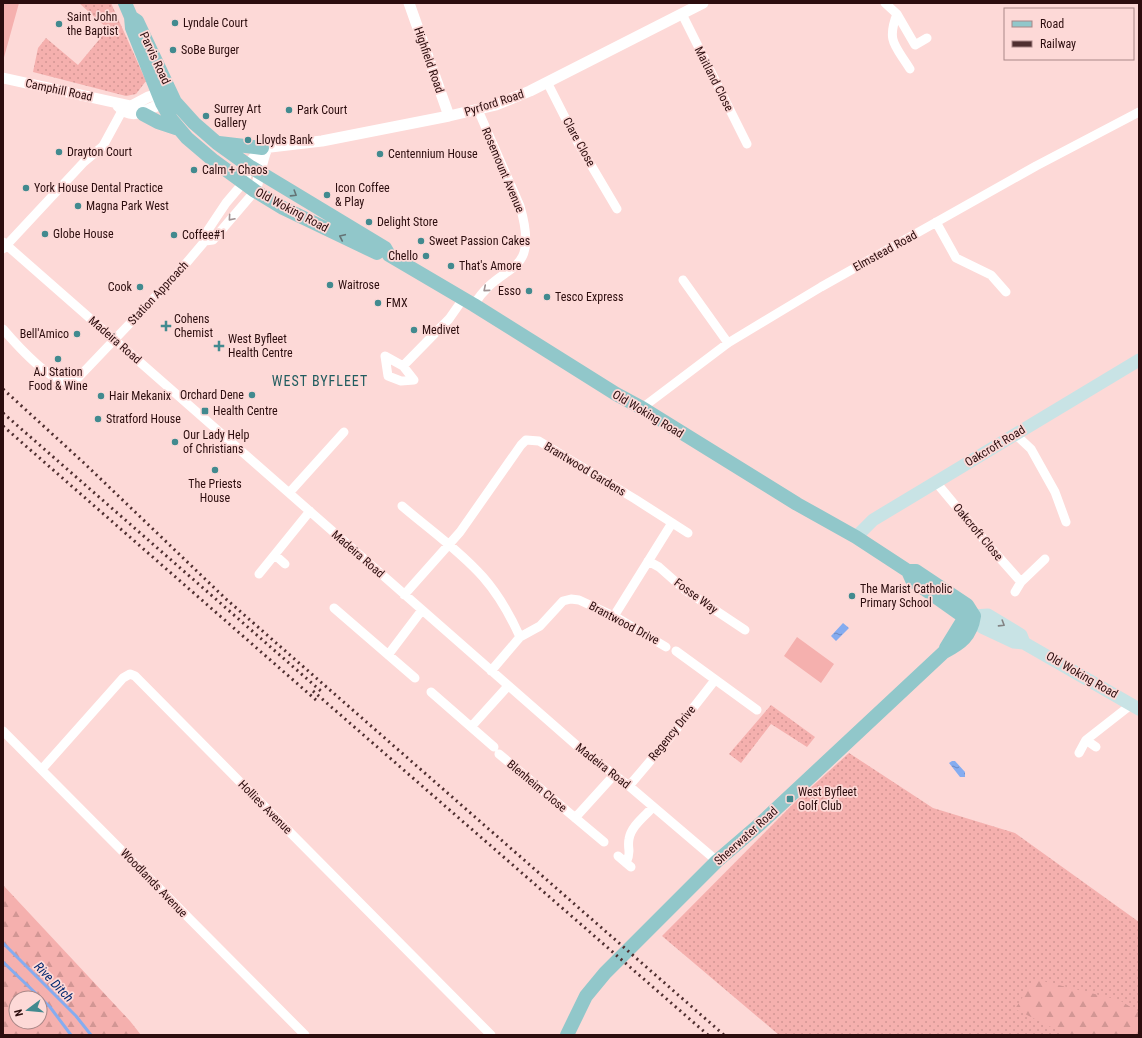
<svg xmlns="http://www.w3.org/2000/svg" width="1142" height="1038" viewBox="0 0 1142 1038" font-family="'Roboto Condensed',sans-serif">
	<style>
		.grass { fill: url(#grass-dots) }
		.forest { fill: url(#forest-firs); fill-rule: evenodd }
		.park { fill: #f5b0ae }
		.water { fill: url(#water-ripples) }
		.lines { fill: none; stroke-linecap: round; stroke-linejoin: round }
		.stream { stroke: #85acf0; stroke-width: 3 }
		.minor { stroke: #fff; stroke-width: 9 }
		.tertiary { stroke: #fff; stroke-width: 11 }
		.secondary { stroke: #c8e3e5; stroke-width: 13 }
		.primary { stroke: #91c7ca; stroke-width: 14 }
		.rail { stroke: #4f2f30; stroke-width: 3; stroke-dasharray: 2 4; stroke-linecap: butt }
		.oneway { stroke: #647375 }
		.oneway2 { stroke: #a09293 }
		.oneway3 { stroke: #828384 }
		.poi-dot { fill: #428a8f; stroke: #fdd9d7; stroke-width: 1.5 }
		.labels { text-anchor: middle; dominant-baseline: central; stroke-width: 3.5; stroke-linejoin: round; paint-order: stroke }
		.poi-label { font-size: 12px; fill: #2c0d0e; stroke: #fdd9d7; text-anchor: start }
		.street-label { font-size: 12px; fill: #2c0d0e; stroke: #fdd9d7 }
		.water-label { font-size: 13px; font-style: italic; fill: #00276f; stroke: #fdd9d7 }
		.quarter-label { font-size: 14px; letter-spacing: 1px; fill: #215c5f; stroke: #fdd9d7 }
	</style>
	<defs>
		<pattern id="grass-dots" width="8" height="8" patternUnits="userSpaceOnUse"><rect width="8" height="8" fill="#f5b0ae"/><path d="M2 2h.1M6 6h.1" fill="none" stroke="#d29694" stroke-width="1.8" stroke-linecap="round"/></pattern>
		<pattern id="forest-firs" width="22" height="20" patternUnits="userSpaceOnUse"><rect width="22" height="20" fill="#f5b0ae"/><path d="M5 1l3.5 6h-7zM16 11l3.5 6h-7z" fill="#d29694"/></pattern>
		<pattern id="water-ripples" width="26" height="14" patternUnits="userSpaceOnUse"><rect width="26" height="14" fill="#85acf0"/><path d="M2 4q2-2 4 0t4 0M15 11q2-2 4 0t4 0" fill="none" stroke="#6d8ac1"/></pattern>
	</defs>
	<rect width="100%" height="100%" fill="#fdd9d7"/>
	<!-- grass -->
	<path class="grass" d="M79,3H111L146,81L136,94L126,96L33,72L38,48L46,38L78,65L108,29Z
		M771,705L815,737L807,747L771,724L741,763L729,754Z
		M849,753L933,808L1015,833L1139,922V1035H779L662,936L796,801Z"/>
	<!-- forest -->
	<path class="forest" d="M3,885L130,1021L141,1035H3ZM16,998H40V1022H16Z
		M1034,979L1119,1000L1139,1012V1035H1067L1015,1009Z"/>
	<!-- park -->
	<path class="park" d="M3,3H19L3,61Z
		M797,637L834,664L821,683L784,656Z"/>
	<!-- water -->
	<path class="water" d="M843,623L849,628L836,641L831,636Z
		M952,761H955L965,772V777H960L949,763Z"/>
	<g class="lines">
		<!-- stream -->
		<path class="stream" d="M3,943L76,1016L91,1035
			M3,962L50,1007L71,1035"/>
		<!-- minor -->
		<path class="minor" d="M885,3L897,14L915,45L927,38
			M682,14L747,144
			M897,14C886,42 896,46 910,69
			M547,82L578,143L617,209
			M936,222L956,258L991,275L1006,292
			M205,241L213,240L255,191
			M3,242L583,751L629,786L717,861
			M3,249L84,162L103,146L122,111
			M683,280L728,343
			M474,305C501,259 541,280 520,206L478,110
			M3,329C15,343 56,390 75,381L177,274L205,241L206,233L226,203L243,183
			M403,366L385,356L388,376L401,381L414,380L403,366L449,319L463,299
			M642,408L728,343L821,287L1036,166L1139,112
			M1015,434L1031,449L1055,492L1066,522
			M935,481L990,547L1021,582
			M289,493L344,432
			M402,506C429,529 460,551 483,577C498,594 511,617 520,637
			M275,555L285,564
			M648,561L659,567L685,590L745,630
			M259,574L310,511
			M1015,592L1021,582L1045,559
			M404,595L460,532L521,445L526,440L539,441L635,499L688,533
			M334,608L415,678
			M614,616L672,523
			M676,651L757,710
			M388,655L422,610
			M491,671L520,637L540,626L563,601L571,599L579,600L616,617L666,647
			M431,692L494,747
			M471,727L508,686
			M3,731L305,1035
			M1086,740L1096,747
			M1079,753L1086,740L1132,704
			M499,754L604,842
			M42,769L123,678L130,674L135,676L491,1035
			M629,786L668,740L715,680
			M575,818L614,775
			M618,856L631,867
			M626,863C632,851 627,850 629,839C631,826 645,816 653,807"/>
		<!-- tertiary -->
		<path class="tertiary" d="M409,3L449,116
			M3,78L131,106L148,97L166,92
			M118,106C135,124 150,105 169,102
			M243,183L251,161L262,148L322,141L449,116L496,105L530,91L703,3
			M255,191C260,176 261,162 267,148"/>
		<!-- secondary -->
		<path class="secondary" d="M856,537L873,520L1139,360
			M974,616L982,627L1014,642L1024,643L1139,709
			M974,616L988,615L1021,635L1024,643"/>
		<!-- primary -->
		<path class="primary" d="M125,3L131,17L132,28L162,103L171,119L187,138L214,161L255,191L283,208L377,253
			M131,17L137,21L175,102L194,123L217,143L249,166L385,248L389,255L474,305L616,394L642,408L797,504L856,537L908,571H916L967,605L974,616
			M143,114L158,122L179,129
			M219,143L262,148
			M908,571L912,580L960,614L974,616
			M946,648L962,622L974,616
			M567,1035L586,996L605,973L717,861L760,824L944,652C961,643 971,636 974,616"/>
		<!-- rail -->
		<path class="rail" d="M3,389L84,463L226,599L724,1035
			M3,413L322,692
			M3,426L316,700
			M313,691L708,1035"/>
	</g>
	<!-- one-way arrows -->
	<defs><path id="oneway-chevron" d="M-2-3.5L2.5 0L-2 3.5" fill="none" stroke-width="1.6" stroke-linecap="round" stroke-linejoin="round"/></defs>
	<g class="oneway">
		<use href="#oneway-chevron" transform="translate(294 194) rotate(32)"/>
		<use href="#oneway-chevron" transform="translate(342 237) rotate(-155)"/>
	</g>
	<g class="oneway2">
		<use href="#oneway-chevron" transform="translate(231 218) rotate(131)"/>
		<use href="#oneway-chevron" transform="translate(486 289) rotate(140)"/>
	</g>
	<use class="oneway3" href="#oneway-chevron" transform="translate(1002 624) rotate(32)"/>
	<!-- markers -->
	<g class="poi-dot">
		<circle cx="175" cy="23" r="4"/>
		<circle cx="59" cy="24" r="4"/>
		<circle cx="173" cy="50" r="4"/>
		<circle cx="289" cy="110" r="4"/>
		<circle cx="206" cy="116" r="4"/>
		<circle cx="248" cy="140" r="4"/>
		<circle cx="59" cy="152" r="4"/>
		<circle cx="380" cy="154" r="4"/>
		<circle cx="194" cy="170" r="4"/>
		<circle cx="26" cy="188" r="4"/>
		<circle cx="327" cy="195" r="4"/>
		<circle cx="78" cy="206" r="4"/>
		<circle cx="369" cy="222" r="4"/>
		<circle cx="45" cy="234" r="4"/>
		<circle cx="174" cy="235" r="4"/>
		<circle cx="421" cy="241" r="4"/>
		<circle cx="426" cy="256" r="4"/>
		<circle cx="451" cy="266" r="4"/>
		<circle cx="330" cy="285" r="4"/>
		<circle cx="140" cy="287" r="4"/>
		<circle cx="529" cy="291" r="4"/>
		<circle cx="547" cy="297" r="4"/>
		<circle cx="378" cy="303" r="4"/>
		<path d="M164 320h4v4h4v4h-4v4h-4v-4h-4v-4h4z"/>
		<circle cx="414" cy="330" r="4"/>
		<circle cx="77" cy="334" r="4"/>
		<path d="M217 340h4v4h4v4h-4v4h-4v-4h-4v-4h4z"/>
		<circle cx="58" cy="359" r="4"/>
		<circle cx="252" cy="395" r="4"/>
		<circle cx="101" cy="396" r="4"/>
		<rect x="201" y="407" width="8" height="8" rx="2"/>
		<circle cx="98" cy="419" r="4"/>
		<circle cx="175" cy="442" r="4"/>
		<circle cx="215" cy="470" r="4"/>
		<circle cx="852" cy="596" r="4"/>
		<rect x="786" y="795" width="8" height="8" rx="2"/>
	</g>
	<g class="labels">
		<!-- poi labels -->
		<g class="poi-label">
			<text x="67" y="17">Saint John<tspan x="67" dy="14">the Baptist</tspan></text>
			<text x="183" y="23">Lyndale Court</text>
			<text x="181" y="50">SoBe Burger</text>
			<text x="214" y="109">Surrey Art<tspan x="214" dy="14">Gallery</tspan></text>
			<text x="297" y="110">Park Court</text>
			<text x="256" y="140">Lloyds Bank</text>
			<text x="67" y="152">Drayton Court</text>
			<text x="388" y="154">Centennium House</text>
			<text x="202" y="170">Calm + Chaos</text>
			<text x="34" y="188">York House Dental Practice</text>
			<text x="335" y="188">Icon Coffee<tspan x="335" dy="14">&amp; Play</tspan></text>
			<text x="86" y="206">Magna Park West</text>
			<text x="377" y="222">Delight Store</text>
			<text x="53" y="234">Globe House</text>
			<text x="182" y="235">Coffee#1</text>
			<text x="429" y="241">Sweet Passion Cakes</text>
			<text x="418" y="256" text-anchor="end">Chello</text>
			<text x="459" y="266">That's Amore</text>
			<text x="338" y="285">Waitrose</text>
			<text x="132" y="287" text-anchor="end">Cook</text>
			<text x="521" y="291" text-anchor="end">Esso</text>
			<text x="555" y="297">Tesco Express</text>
			<text x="386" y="303">FMX</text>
			<text x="174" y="319">Cohens<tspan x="174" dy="14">Chemist</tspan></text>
			<text x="422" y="330">Medivet</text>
			<text x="69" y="334" text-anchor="end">Bell'Amico</text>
			<text x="228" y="339">West Byfleet<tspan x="228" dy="14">Health Centre</tspan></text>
			<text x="58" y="372" text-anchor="middle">AJ Station<tspan x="58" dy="14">Food &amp; Wine</tspan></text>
			<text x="244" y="395" text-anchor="end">Orchard Dene</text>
			<text x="109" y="396">Hair Mekanix</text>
			<text x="213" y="411">Health Centre</text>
			<text x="106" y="419">Stratford House</text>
			<text x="183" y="435">Our Lady Help<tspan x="183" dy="14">of Christians</tspan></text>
			<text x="215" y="484" text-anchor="middle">The Priests<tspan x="215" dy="14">House</tspan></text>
			<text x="860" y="589">The Marist Catholic<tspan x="860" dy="14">Primary School</tspan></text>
			<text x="798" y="792">West Byfleet<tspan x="798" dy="14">Golf Club</tspan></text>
		</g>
		<!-- street labels -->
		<g class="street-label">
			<text transform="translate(155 58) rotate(65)">Parvis Road</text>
			<text transform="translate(429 60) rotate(71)">Highfield Road</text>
			<text transform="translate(714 79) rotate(63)">Maitland Close</text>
			<text transform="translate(59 90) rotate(12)">Camphill Road</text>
			<text transform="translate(494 103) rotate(-18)">Pyrford Road</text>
			<text transform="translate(579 142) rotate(61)">Clare Close</text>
			<text transform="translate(503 170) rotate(67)">Rosemount Avenue</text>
			<text transform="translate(292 210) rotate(28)">Old Woking Road</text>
			<text transform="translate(885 251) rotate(-29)">Elmstead Road</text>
			<text transform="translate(158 293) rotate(-47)">Station Approach</text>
			<text transform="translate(115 340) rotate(41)">Madeira Road</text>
			<text transform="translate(648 414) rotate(31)">Old Woking Road</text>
			<text transform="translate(995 446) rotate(-31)">Oakcroft Road</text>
			<text transform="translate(585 469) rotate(31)">Brantwood Gardens</text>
			<text transform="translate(978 532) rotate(50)">Oakcroft Close</text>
			<text transform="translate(358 554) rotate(41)">Madeira Road</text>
			<text transform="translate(696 596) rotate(36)">Fosse Way</text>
			<text transform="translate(624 623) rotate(28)">Brantwood Drive</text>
			<text transform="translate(1082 675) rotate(30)">Old Woking Road</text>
			<text transform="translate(672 733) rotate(-51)">Regency Drive</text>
			<text transform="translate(603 766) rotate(38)">Madeira Road</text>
			<text transform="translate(537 786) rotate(40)">Blenheim Close</text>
			<text transform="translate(265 807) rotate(45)">Hollies Avenue</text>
			<text transform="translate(746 836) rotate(-42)">Sheerwater Road</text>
			<text transform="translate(154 883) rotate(46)">Woodlands Avenue</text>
		</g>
		<!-- water labels -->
		<g class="water-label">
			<text transform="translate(54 982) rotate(46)">Rive Ditch</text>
		</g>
		<!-- quarter labels -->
		<g class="quarter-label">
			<text x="320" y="381">WEST BYFLEET</text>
		</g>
	</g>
	<!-- border -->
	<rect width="1142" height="1038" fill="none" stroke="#2c0d0e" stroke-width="8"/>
	<!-- legend -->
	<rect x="1004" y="8" width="130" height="52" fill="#fdd9d7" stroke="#a98787"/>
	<rect x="1012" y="21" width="20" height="6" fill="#91c7ca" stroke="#a98787"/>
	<text x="1040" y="28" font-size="12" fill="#2c0d0e">Road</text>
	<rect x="1012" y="41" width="20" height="6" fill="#4f2f30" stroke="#a98787"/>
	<text x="1040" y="48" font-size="12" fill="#2c0d0e">Railway</text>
	<!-- north arrow -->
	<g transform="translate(28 1010) rotate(254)"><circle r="19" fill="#fdd9d7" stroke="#a98787"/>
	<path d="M0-3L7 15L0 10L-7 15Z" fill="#428a8f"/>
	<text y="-6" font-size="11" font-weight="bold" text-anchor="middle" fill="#2c0d0e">N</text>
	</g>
</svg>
